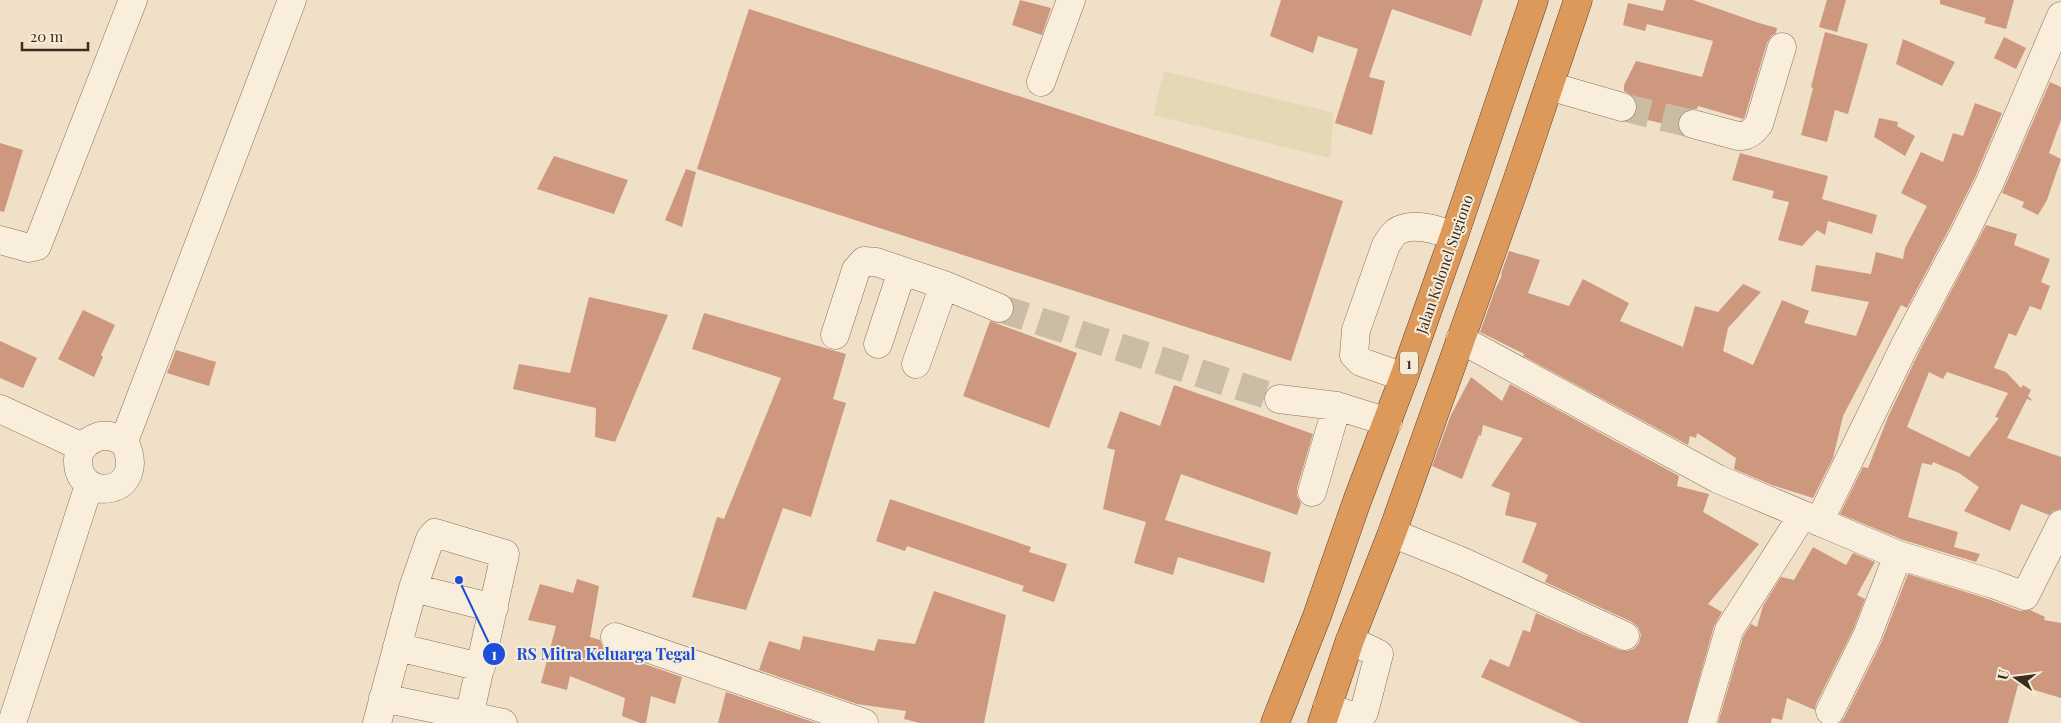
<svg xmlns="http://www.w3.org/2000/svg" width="2061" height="723" viewBox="0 0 2061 723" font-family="'Playfair Display',serif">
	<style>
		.farmland { fill: #e4d9b5 }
		.building { fill: #cd987e; fill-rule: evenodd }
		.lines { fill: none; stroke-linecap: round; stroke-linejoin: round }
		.minor-tunnel { stroke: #cbbca6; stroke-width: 28; stroke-dasharray: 28 14; stroke-linecap: butt }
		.minor-casing { stroke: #8b715c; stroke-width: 29 }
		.highway-casing { stroke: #594030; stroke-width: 29 }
		.minor { stroke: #f9eedb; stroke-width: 28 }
		.highway { stroke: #dd995a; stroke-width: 28 }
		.labels { text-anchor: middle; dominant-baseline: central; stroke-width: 4; stroke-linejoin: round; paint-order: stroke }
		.shield { fill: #f6ebd7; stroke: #736557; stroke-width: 1 }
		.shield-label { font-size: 14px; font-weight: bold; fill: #3b2b20 }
		.street-label { font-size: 15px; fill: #3b2b20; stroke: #f6ebd7 }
		.leader { fill: none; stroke: #1d4ed8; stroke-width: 2 }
		.callout-dot { fill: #1d4ed8; stroke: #f6ebd7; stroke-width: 2 }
		.mark-label { font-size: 15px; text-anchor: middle; font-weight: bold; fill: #fff }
		.callout-label { font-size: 16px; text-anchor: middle; font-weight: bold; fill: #1d4ed8; stroke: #f6ebd7; stroke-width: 4; stroke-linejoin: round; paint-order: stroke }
	</style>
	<rect width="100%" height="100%" fill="#efe0c7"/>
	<!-- farmland -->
	<path class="farmland" d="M1164,71L1334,113L1330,158L1153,115Z"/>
	<!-- building -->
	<path class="building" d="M1020,0L1051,8L1042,35L1012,25Z
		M1281,0H1483L1471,36L1392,9L1369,77L1385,81L1372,135L1335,123L1358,49L1318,36L1313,53L1270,36Z
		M1666,0H1693L1759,23L1777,28L1776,33L1771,36L1767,43L1745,116L1743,119L1698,106L1697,109H1688L1682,113L1678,120V127L1634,117L1637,111V103L1633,96L1624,91V85L1636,61L1702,77L1713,41L1647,24L1645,31L1623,25L1628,3L1663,11Z
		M1827,0H1846L1837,32L1819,27Z
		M1940,0H2014L2006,29L1984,23L1986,18L1940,4Z
		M749,9L1343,201L1291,361L697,169Z
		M1825,32L1868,44L1848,114L1835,110L1827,142L1801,135L1813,88L1811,87Z
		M2004,37L2026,48L2016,69L1994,58Z
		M1903,39L1955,62L1942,86L1896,64Z
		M2050,82L2061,87V120L2049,153L2061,159L2047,200L2038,215L2022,207L2024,202L2002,193Z
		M1975,103L2002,113L1975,177L1949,229L1907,308L1901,305L1843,416L1833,458L1813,498L1772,485L1734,469L1736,458L1697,433L1696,438L1690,436L1688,445L1523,356L1524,354L1480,332L1495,290L1502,275L1501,274L1509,251L1540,260L1528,293L1569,306L1583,279L1629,303L1620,321L1683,347L1695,306L1718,312L1743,284L1761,292L1728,328L1723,351L1753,365L1782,300L1809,311L1804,323L1856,336L1869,302L1811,291L1816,265L1871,274L1876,252L1903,259L1905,248L1927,206L1901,193L1921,152L1943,162L1953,133L1963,136Z
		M1879,118L1898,122L1897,126L1915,136L1905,156L1874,137Z
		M0,143L23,150L4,212L0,211Z
		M1740,153L1828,176L1822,199L1877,215L1872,234L1828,221L1825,235L1817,230L1802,246L1778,240L1789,202L1772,198L1774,191L1732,180Z
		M554,156L628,180L614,214L537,189Z
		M686,169L696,172L682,227L665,220Z
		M1986,225L2017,234L2014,245L2050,259L2041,282L2050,286L2041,310L2030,306L2016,336L2009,333L1994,368L2006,372L2021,388L2023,385L2031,390L2028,396L2033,401L2027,399L2007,438L2061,457V509L2053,511L2049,515L2021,504L2010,531L1964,511L1979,487L1959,473L1933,462L1932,465L1922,463L1908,517L1958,532L1954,547L1980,554L1976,562L1903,540L1840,514L1863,467L1868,468L1888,417L1920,350ZM1929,372L1943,379L1947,372L2008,393L1995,417L1999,418L1969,457L1907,427Z
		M589,297L668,315L615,442L595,437L596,408L513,389L519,364L570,373Z
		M83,310L115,325L101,355L103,357L94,377L58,359Z
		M704,313L846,354L833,399L846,403L811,517L783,508L746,610L692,597L717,517L724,519L781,378L692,349Z
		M990,321L1077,353L1049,428L963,396Z
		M0,341L37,358L23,388L0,378Z
		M176,350L216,362L209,386L167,373Z
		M1471,377L1502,401L1510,384L1679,476L1677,486L1709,494L1703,512L1759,544L1708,604L1722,612L1714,626L1687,723H1581L1481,677L1490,659L1509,667L1523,630L1530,632L1536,613L1619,650L1627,651L1634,649L1639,643L1641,635L1638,627L1632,622L1545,582L1548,575L1522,562L1537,523L1505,515L1510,493L1491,486L1523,438L1483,425L1481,436L1479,435L1462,479L1432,466L1451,415Z
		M1174,385L1313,434L1297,488V496L1301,503L1297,515L1181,474L1165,520L1271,552L1264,583L1178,557L1173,575L1134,563L1146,522L1103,509L1115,450L1107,448L1120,411L1160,426Z
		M890,499L1031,547L1029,552L1067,564L1054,602L1022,591L1024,586L907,546L905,551L876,541Z
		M1813,547L1846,565L1853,553L1875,562L1857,595L1865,599L1853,630L1816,704L1815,710L1787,698L1782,720L1772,718L1771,723H1718L1743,637L1751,624L1757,627L1763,606L1781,577L1794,580Z
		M1908,574L1988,599L2020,611L2030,610L2045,617L2044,620L2061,623V698L2018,685L2008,723H1840L1844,718L1881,643Z
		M577,579L599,586L590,637L600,640L603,647L610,652L682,677L675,704L651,696L646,723H640L622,716L625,698L570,676L567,690L541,683L556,626L528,620L540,584L573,593Z
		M934,591L1006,615L984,723H920L904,719L906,711L857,704L759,670L769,641L800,650L803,636L874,651L878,639L915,644Z
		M726,692L816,723H718Z"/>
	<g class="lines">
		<!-- minor-tunnel -->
		<path class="minor-tunnel" d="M1622,107L1693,124
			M999,308L1279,399"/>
		<!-- minor casing -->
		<g class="minor-casing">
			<path id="minor" d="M1041,82L1071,0
				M1549,86L1622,107
				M1693,124L1738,136C1748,137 1753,131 1759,124L1782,47
				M0,240L29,248L37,246L133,0
				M835,335L856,270L864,261L876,262L944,285L999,308
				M1460,339L1718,479L1898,555L1993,584L2025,596L2061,524
				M878,344L902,271
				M916,364L944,285
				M1404,377L1361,362L1354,355L1356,330L1386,245C1389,241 1392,235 1396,232C1412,221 1438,230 1454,236
				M1279,399L1337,406L1388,422
				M0,409L82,447
				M100,436H110L124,441C151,496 77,505 78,460C78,447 89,440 100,436Z
				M124,441L292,0
				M1312,492L1337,406
				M1819,522L1906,343L1963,236L1989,184L2061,16
				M1392,533L1461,561L1625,636
				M413,588L494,608
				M615,637L864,723
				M397,647L481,667
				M383,698L503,723
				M1327,707L1352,716H1361L1364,712L1379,654L1350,640
				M1830,711L1867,636L1898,555
				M12,723L89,485
				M377,723L413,588L430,539L435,533L505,554L469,717
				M1702,723L1729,630L1802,516"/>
		</g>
		<!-- highway casing -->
		<g class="highway-casing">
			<path id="highway" d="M1275,723L1317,616L1357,501L1404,377L1454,236L1534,0
				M1322,723L1350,640L1392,533L1517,181L1578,0"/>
		</g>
		<!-- minor -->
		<use href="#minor" class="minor"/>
		<!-- highway -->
		<use href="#highway" class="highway"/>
	</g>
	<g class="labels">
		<!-- shield labels -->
		<rect class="shield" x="1400" y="351.5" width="18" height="23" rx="4"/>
		<g class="shield-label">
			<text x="1409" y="363">1</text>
		</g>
		<!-- street labels -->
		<g class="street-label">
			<text transform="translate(1444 264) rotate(-71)">Jalan Kolonel Sugiono</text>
		</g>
	</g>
	<!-- callouts -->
	<path class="leader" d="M459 580L494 654"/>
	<g class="callout-dot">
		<circle cx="459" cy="580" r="5"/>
		<circle cx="494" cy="654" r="12"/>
	</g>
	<g class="mark-label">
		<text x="494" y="660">1</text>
	</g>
	<g class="callout-label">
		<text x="606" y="660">RS Mitra Keluarga Tegal</text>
	</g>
	<!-- north arrow -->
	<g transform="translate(2016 678) rotate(284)" stroke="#f6ebd7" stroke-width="4" paint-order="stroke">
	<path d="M0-4L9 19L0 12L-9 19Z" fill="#3b2b20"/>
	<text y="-8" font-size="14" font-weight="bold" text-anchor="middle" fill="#3b2b20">U</text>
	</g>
	<!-- scale -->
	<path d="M22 42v8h66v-8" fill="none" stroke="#3b2b20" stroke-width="2.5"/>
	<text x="30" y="42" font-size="15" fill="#3b2b20" stroke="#f6ebd7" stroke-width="4" paint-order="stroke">20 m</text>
</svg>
